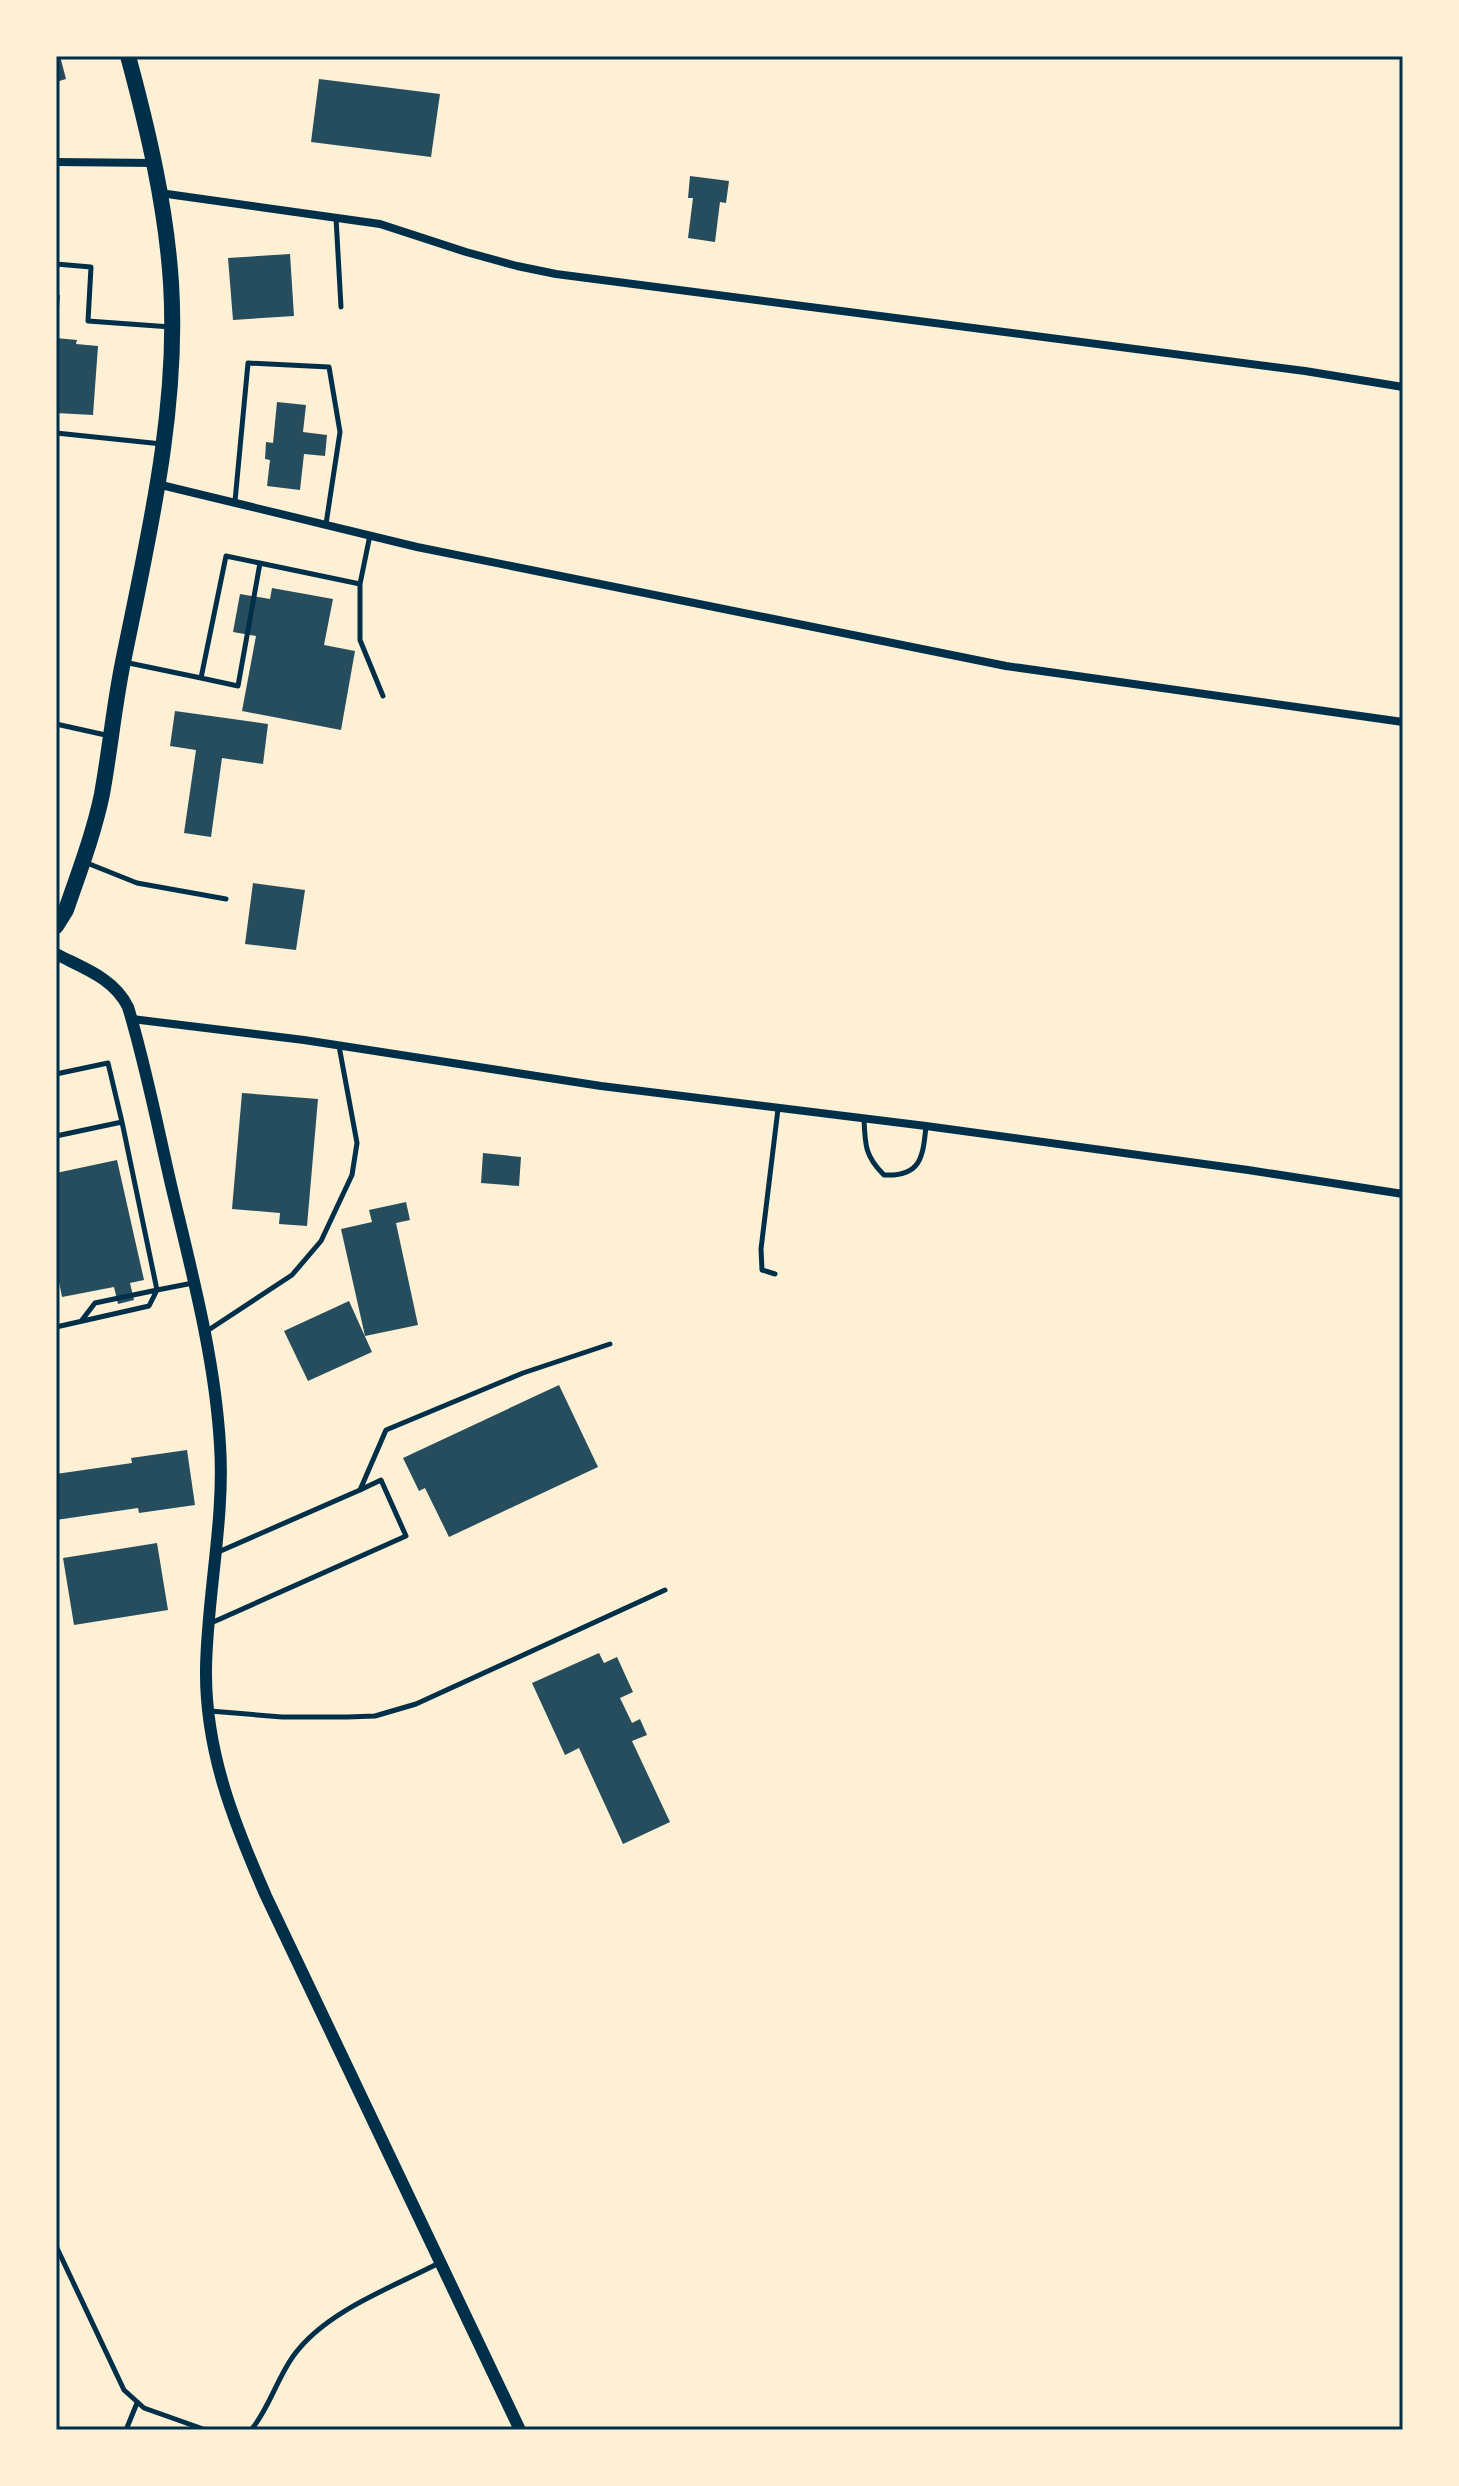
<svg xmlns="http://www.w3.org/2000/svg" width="1459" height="2486" viewBox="0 0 1459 2486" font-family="Commissioner,sans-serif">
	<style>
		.building { fill: #264d5e }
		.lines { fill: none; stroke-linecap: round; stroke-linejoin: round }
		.service { stroke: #003049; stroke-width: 5 }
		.minor { stroke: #003049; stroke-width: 8 }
		.tertiary { stroke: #003049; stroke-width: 12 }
		.primary { stroke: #003049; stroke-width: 16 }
		.neatline { fill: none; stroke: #003049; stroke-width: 3 }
	</style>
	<rect width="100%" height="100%" fill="#fdf0d5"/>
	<!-- building -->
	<path class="building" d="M56,56H60L66,79L56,82Z
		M319,79L440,94L431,157L311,142Z
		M690,176L729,181L726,203L720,202L715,242L688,238L693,198H688Z
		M290,254L294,316L233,320L228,258Z
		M56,295H60L58,320H56Z
		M56,338L77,340L76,344L98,346L93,415L56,413Z
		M277,402L306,405L303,432L327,435L325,456L304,454L300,490L267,486L270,460L265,459L266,442L273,443Z
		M272,588L333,599L324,645L355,651L341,730L242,711L256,636L233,632L240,594L270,599Z
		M175,711L268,724L263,764L222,758L211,837L184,833L196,750L170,746Z
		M253,883L305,890L296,950L245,944Z
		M242,1093L318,1099L307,1226L279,1224L280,1213L232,1209Z
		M483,1153L521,1157L519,1186L481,1183Z
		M117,1160L144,1280L130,1283L134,1300L118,1304L114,1287L62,1297L56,1266V1173Z
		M406,1202L410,1220L396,1223L418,1325L365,1336L341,1229L372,1222L369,1210Z
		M349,1301L372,1352L308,1381L284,1331Z
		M559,1385L598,1467L449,1537L425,1488L419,1491L403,1458Z
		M187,1450L195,1505L139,1513L138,1508L56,1520V1474L132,1463L131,1458Z
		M157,1543L168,1610L74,1625L63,1558Z
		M599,1653L604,1663L617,1657L633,1692L620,1698L632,1723L640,1719L647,1735L632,1741L670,1822L623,1844L579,1748L565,1755L532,1683Z"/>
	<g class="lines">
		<!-- service -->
		<path class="service" d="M336,218L341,307
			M56,264L91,267L88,321L171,327
			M56,433L162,444
			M235,501L248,363L329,367L340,432L326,524
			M360,584V640L383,696
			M124,662L201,678L226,556L360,584L370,535
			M201,678L238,686L260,563
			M56,724L110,736
			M87,863L137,883L226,899
			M56,1074L108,1063L122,1122
			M864,1119C865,1145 865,1156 884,1175C921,1177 923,1157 926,1126
			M56,1136L122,1122L157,1290L193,1283
			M775,1274L762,1270L761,1249L778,1109
			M82,1320L95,1303L157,1290
			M56,1327L149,1306L157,1290
			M207,1331L292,1275L321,1241L352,1175L357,1143L339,1046
			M216,1553L360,1490L386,1430L523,1373L610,1344
			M211,1623L406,1536L381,1480L360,1490
			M210,1711L282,1717H347L375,1716L416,1704L665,1590
			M56,2246L124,2390L144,2408L206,2430
			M126,2430L137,2403
			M251,2430C269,2409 277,2378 294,2355C326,2311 391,2288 439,2263"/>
		<!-- minor -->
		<path class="minor" d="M56,162L154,163
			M160,193L380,224L466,252L517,266L556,274L1305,371L1403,387
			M157,484L417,547L1006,666L1403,722
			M132,1019L304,1040L601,1086L926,1126L1248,1170L1403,1194"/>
		<!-- tertiary -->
		<path class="tertiary" d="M56,954C83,968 114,978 128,1007C146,1066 158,1129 172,1189C192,1273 215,1359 220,1445C225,1519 207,1596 206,1669C205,1751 234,1823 266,1896L520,2430"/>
		<!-- primary -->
		<path class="primary" d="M56,926L66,910C79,872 94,833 102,794C110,750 114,706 123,662C148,538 179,410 171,283C166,206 148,130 128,56"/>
	</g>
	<!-- border -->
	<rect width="1459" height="2486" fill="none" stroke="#fdf0d5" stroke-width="116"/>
	<rect x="58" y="58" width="1343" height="2370" class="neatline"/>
</svg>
